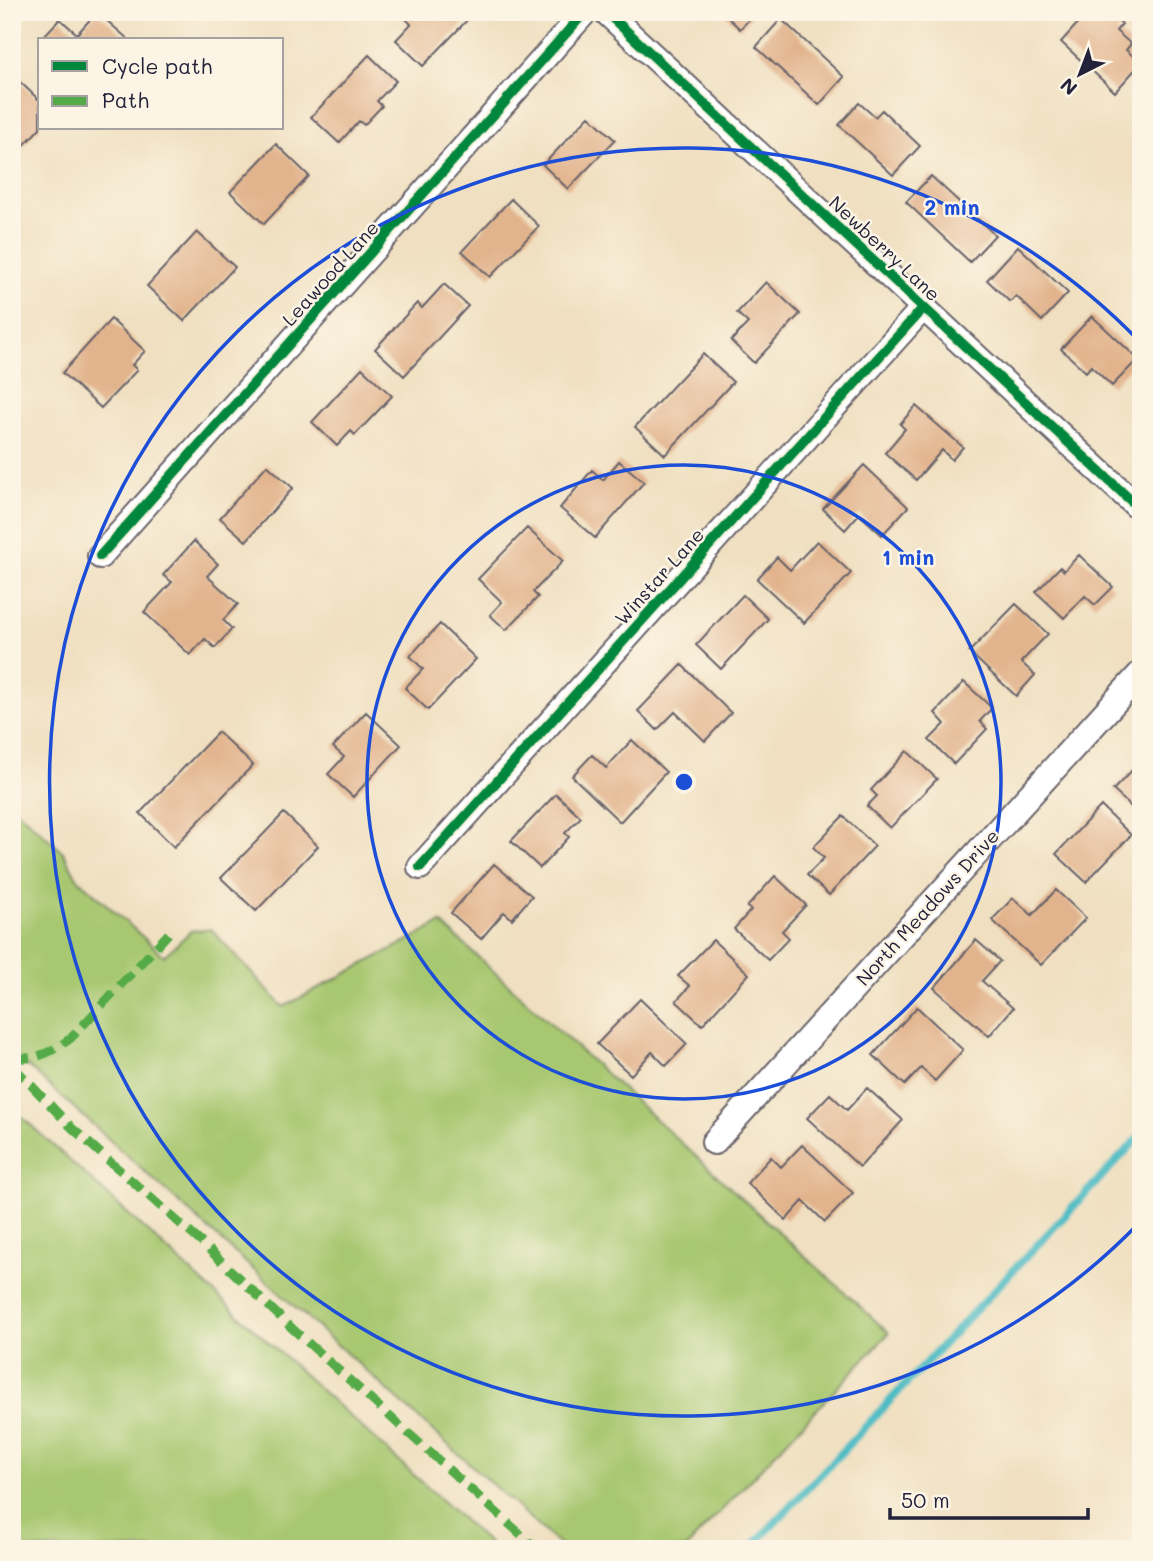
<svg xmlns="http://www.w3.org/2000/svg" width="1153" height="1561" viewBox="0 0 1153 1561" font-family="Mali,sans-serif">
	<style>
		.green { fill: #a7c76f; stroke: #647455; stroke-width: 2 }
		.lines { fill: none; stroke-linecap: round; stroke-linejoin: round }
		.stream { stroke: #4dbcc4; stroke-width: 8 }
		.building { fill: #e2b48d }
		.minor-casing { stroke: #6a646a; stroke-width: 28 }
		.minor { stroke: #fff; stroke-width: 24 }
		.quiet { stroke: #53aa46; stroke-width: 9; stroke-dasharray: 18 9; stroke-linecap: butt }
		.cycleway-casing { stroke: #fcf5e5; stroke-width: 15 }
		.cycleway { stroke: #00873e; stroke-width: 10 }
		.ring { fill: none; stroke: #1d4ed8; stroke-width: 3.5 }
		.labels { text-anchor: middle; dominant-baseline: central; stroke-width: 5; stroke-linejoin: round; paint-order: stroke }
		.street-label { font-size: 19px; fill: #22223b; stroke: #fcf5e5 }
		.centre { fill: #1d4ed8; stroke: #fcf5e5; stroke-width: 3.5 }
		.ring-label { font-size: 21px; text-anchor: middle; font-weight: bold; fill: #1d4ed8; stroke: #fcf5e5; stroke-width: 5; stroke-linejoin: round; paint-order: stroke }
	</style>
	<rect width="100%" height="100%" fill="#fcf5e5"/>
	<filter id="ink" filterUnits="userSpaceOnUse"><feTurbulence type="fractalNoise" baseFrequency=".0143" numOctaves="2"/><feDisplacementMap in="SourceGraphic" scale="14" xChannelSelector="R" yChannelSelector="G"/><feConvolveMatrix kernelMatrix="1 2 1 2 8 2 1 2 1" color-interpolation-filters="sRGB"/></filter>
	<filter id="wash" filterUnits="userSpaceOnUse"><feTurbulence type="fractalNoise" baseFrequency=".00686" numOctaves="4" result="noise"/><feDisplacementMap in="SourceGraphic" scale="28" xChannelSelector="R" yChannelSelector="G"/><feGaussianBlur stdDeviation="1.57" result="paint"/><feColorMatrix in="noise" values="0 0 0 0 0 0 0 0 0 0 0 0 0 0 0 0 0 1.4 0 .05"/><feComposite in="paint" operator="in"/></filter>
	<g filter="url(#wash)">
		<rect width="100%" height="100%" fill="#f0e0c1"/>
		<!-- green -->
		<path class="green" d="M12,806L63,852L77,878L164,956L191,931L211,929L283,1007L441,923L889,1333L685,1549H564L12,1052Z
			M12,1108L495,1549H12Z"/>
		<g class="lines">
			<!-- stream -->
			<path class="stream" d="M750,1549L1141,1135"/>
		</g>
		<g id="blocks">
			<!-- building -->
			<path class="building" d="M97,12L129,40H40L60,19L77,34Z
				M404,12H475L423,66L396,40L411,24L402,15Z
				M722,12H756L740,29Z
				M1088,12H1110L1122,24L1116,31L1131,44L1126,50L1141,63L1115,92L1061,42Z
				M781,19L844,77L819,105L756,47Z
				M369,55L396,81L377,101L382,106L364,125L359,121L339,143L311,117Z
				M18,80L40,101V128L15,155L12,153V87Z
				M859,103L875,117L882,110L920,146L893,175L839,125Z
				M589,116L615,140L568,189L543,165Z
				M276,144L309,176L264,224L230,192Z
				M931,176L995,235L970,262L906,202Z
				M511,199L539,226L490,277L462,251Z
				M197,232L235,267L184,321L147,286Z
				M1018,246L1068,293L1042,321L1016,296L1010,302L987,280Z
				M766,282L800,314L754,363L731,341L748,323L737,313Z
				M444,284L468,306L404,376L375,349L417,303L422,308Z
				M1092,316L1138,359L1112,386L1091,366L1086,372L1061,349Z
				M111,319L145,351L132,365L137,370L101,408L62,373Z
				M703,354L733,382L665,455L635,427Z
				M362,368L392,396L355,435L351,431L337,446L312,422Z
				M916,406L963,447L952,460L942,450L916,480L885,453L905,429L900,424Z
				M619,461L644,482L595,538L560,508L592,470L603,480Z
				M267,465L293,488L246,541L220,518Z
				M864,465L908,507L882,535L859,514L845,530L823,509Z
				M527,528L563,561L533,592L538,597L506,630L490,615L502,602L478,579Z
				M194,541L218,564L207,576L238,604L223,620L232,629L215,648L205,639L190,655L144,612L172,582L163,575Z
				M817,541L851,573L804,623L757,579L777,557L790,570Z
				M1079,555L1113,587L1095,605L1085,596L1064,618L1036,592L1060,567L1064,571Z
				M743,595L768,619L721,669L696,645Z
				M1016,604L1048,634L1021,662L1035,675L1016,696L969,652Z
				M440,624L476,659L428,710L405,688L423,669L410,656Z
				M682,665L731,713L705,741L675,712L657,730L638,711Z
				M964,682L992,708L980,721L987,729L954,764L929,740L945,724L935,713Z
				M366,712L401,745L353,797L328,774L344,757L333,747Z
				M218,732L253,765L174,847L140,813Z
				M632,740L666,772L620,822L572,776L592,755L606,768Z
				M907,751L937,779L890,828L867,806L877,796L871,790Z
				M1141,761V816L1113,790Z
				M556,794L581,817L565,833L569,837L540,868L511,841Z
				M1101,806L1131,835L1086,882L1056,854Z
				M284,813L318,846L256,911L221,878Z
				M843,816L875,846L829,895L807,875L824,858L813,847Z
				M494,864L532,896L512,919L504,912L481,939L451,913Z
				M775,876L806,905L782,931L789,938L768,960L734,929L751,910L747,907Z
				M1056,890L1086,918L1041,965L992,920L1013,898L1032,915Z
				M713,940L749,974L702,1025L676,1001L690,986L678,976Z
				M976,940L1000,961L982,981L1013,1008L989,1036L934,988Z
				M640,999L687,1044L666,1066L652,1052L631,1075L597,1044Z
				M917,1007L963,1050L935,1081L921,1068L905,1085L873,1055Z
				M867,1088L903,1120L860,1167L807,1118L830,1094L847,1110Z
				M802,1145L853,1193L825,1222L803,1201L786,1220L747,1183L771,1157L781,1167Z"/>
		</g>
	</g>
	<g filter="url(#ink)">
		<use href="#blocks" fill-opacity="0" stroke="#6a646a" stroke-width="2"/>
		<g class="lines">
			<!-- minor casing -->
			<g class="minor-casing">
				<path id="minor" d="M606,12L1141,510
					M100,556L585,12
					M420,867L923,308
					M714,1142L1141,673"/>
			</g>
			<!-- minor -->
			<use href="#minor" class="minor"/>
			<!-- quiet -->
			<path class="quiet" d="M12,1057C35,1062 53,1051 71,1038L170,932
				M12,1065L72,1128L202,1243L295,1331L537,1549"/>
			<!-- cycleway casing -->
			<g class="cycleway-casing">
				<path id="cycleway" d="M606,12L1141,510
					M100,556L585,12
					M420,867L923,308"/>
			</g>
			<!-- cycleway -->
			<use href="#cycleway" class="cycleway"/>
		</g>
	</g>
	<!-- distance rings -->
	<g class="ring">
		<circle cx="684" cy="782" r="317"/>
		<path d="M1140 1222A634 634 0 1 1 1140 342"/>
	</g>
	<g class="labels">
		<!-- street labels -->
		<g class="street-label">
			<text transform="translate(885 248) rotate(43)">Newberry Lane</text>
			<text transform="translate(330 273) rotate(-48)">Leawood Lane</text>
			<text transform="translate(659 576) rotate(-48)">Winstar Lane</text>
			<text transform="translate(927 907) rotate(-48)">North Meadows Drive</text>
		</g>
	</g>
	<circle cx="684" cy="782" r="10" class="centre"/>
	<g class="ring-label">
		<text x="952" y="215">2 min</text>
		<text x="908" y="565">1 min</text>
	</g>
	<!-- margin -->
	<rect width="1153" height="1561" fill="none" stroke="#fcf5e5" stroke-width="42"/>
	<!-- legend -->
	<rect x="38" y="38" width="245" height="91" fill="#fcf5e5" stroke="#a5a1a1" stroke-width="2"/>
	<rect x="52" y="61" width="35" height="10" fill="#00873e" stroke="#a5a1a1" stroke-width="2"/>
	<text x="102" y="74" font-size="21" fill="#22223b">Cycle path</text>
	<rect x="52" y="96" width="35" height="10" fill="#53aa46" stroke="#a5a1a1" stroke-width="2"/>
	<text x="102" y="108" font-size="21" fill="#22223b">Path</text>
	<!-- north arrow -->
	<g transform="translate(1080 74) rotate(222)" stroke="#fcf5e5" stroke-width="5" paint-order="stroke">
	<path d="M0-5L12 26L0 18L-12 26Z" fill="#22223b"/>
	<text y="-10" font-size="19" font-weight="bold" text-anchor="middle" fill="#22223b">N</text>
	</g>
	<!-- scale -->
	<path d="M890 1508v10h198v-10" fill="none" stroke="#22223b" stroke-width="3.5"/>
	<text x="901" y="1508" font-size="21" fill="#22223b" stroke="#fcf5e5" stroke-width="5" paint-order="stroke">50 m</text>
</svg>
